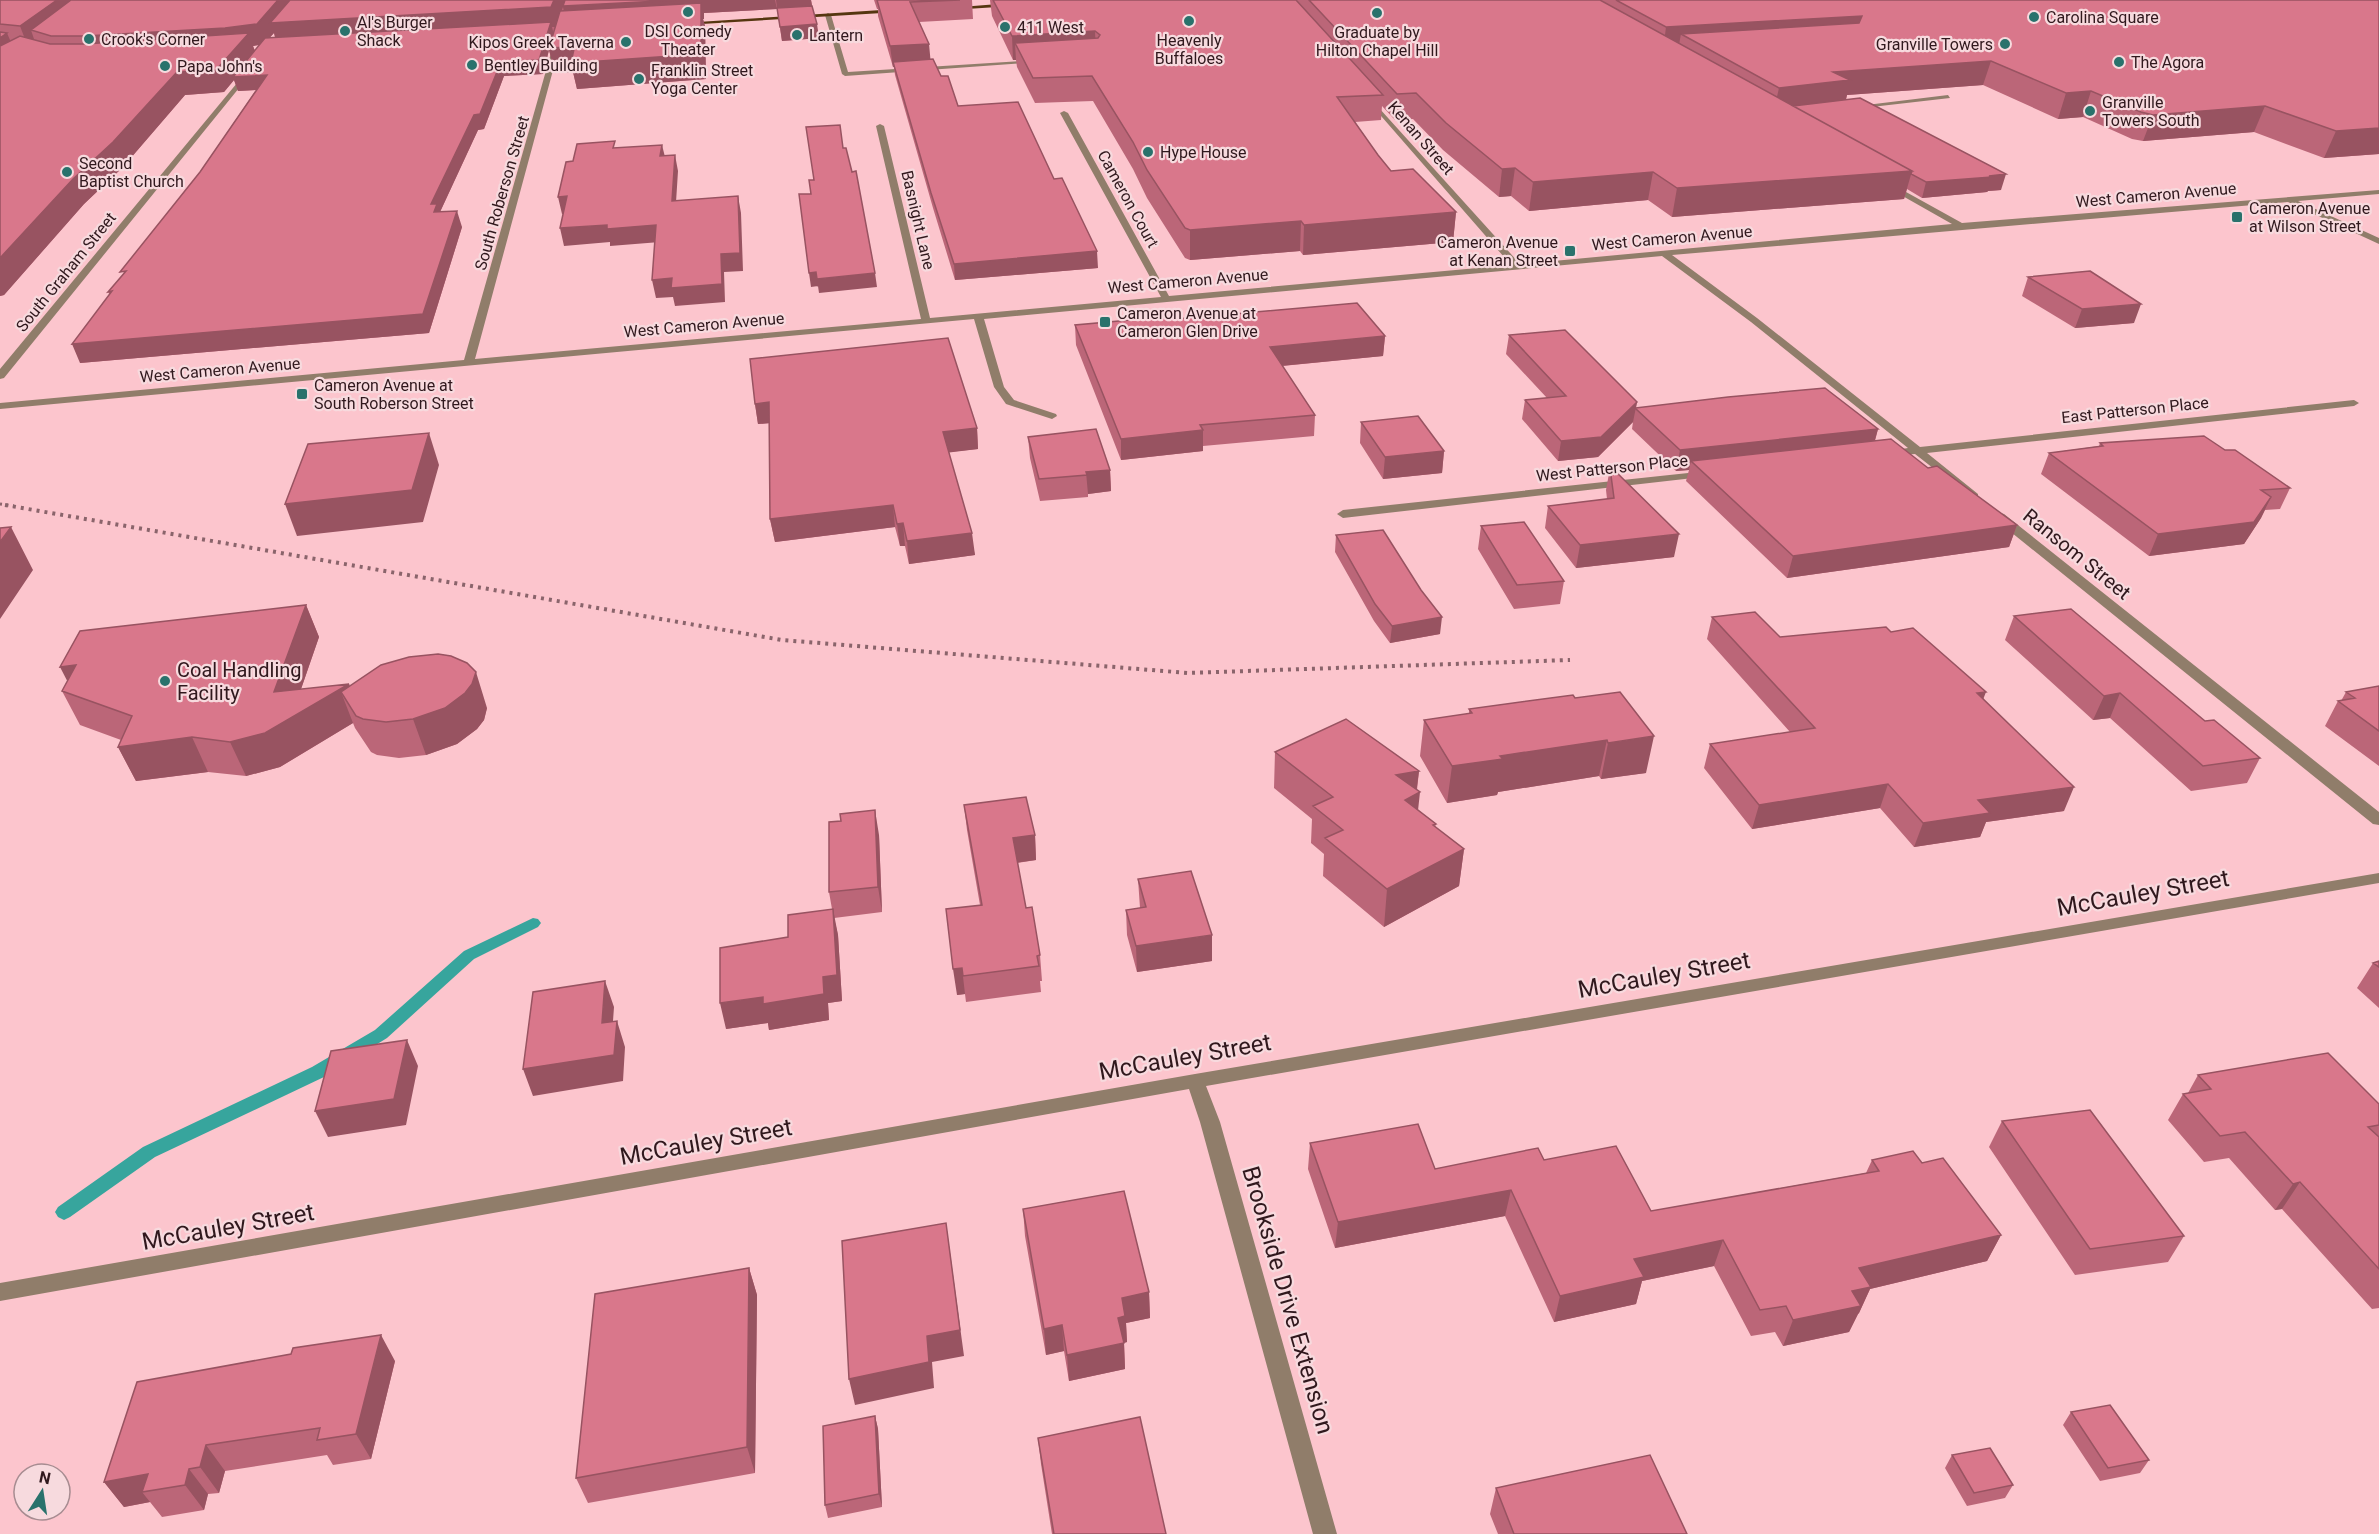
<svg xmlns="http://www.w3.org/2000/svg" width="2379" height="1534" viewBox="0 0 2379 1534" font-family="Roboto,sans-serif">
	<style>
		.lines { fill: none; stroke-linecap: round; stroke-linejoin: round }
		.stream { fill: #37a59d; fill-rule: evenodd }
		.minor { fill: #907d6a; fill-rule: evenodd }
		.major { fill: #553610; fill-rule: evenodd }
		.rail-far1 { stroke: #8a646b; stroke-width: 3; stroke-dasharray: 2 4.5; stroke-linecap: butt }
		.rail { stroke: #8a646b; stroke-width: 4; stroke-dasharray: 3 5; stroke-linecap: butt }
		.wall { fill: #bb6678; fill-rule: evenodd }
		.shaded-wall { fill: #985361; fill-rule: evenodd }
		.building { fill: #d9778b; stroke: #985361; stroke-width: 1.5 }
		.poi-dot { fill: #29726c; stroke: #f7dade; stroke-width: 2 }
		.labels { text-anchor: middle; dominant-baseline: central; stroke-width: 4.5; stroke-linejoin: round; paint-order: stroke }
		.far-poi-label { font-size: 16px; fill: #30181d; stroke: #f7dade; text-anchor: start }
		.far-street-label { font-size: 16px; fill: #30181d; stroke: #f7dade }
		.street-label { font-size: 20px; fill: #30181d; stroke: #f7dade }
		.poi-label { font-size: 20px; fill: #30181d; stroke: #f7dade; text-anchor: start }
		.near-street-label { font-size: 24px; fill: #30181d; stroke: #f7dade }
	</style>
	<rect width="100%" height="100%" fill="#fcc5cd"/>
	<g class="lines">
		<!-- stream -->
		<path class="stream" d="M533,918L538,919L541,923L538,927L474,959L387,1038L324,1077L155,1157L70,1217L64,1220L58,1217L55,1212L58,1207L143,1147L312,1067L375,1030L464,951Z"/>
		<!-- minor -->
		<path class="minor" d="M566,0H572L475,359L921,319L876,126L880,124L884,126L930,318L1161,297L1060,113L1064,111L1068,113L1169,296L1511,265L1368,101L1370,98L1520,264L1952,224L1885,186V182H1888L1962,223L2379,190V194L2298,201L2379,238V244L2288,202L1672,255L1757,318L1920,447L2354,400L2359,403L2354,406L1927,453L1978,494V498L1974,500L1915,454L1884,456V452L1908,448L1751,322L1662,256L984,319L1004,387L1014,400L1056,414L1057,416L1052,419L1006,404L994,387L974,319L0,409V403L464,360Z
			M828,13L831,15L848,72L1036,60L1039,62L845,76L842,74L825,15Z
			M247,71L252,72L4,378L0,379V369Z
			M1948,95L1950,98L1854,109L1850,107Z
			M1707,471L1711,472V476L1343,518L1337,514L1343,510Z
			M2000,513L2004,514L2379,812V825L2373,824L1996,520V514Z
			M2379,873V883L1206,1086L1220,1122L1337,1534H1313L1200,1122L1189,1089L0,1301V1283L1195,1074Z"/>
		<!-- major -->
		<path class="major" d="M1011,3L1013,6L951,10L948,8Z
			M897,9L899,12L685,25L682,23Z"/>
		<!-- rail-far1 -->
		<path class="rail-far1" d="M0,504L14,506"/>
		<!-- rail -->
		<path class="rail" d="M5,505L782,640L1188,673L1570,660"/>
	</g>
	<!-- wall -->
	<path class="wall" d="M0,0H811L819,38L782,41L777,9L704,13V19H703L705,26L706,79L577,89L573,72L555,73L549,50L543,74L504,76L484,129L478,130L440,212L462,227L429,333L80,363L110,295L108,292L122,276L200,172L256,90L238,91L234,80L224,92L185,95L123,167L84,204L4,295L0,296ZM274,33L275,38H269ZM260,45L255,51L253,46Z
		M874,0H972L973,19L919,22L930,60L958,106L1054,179L1098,268L955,280L933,208L895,75L894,67H893L878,16V9H877Z
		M990,0H2379V154L2324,158L2254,132L2143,141L2132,139L2083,117L2058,119L1983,85L1847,95L1846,100L2001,190L1988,191L1987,192L1922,198L1907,189L1904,199L1672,217L1648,200L1529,211L1511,196L1499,197L1443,150L1413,119L1395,120L1382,106L1381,120L1355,122L1378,155L1391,171L1456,212L1453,242L1303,255L1300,251L1190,260L1185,258L1147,198L1133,169L1093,101L1035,103L1017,67L1016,60H1013L992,16Z
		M2028,277L2134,323L2075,328L2022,296Z
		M1177,319L1385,336L1383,356L1282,366L1315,415L1314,436L1203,446V451L1121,460L1076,345L1075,325Z
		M1509,335L1637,402L1636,408L1878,429L1875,441L1928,468L2017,525L2009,547L1787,578L1686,481L1689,470L1676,471L1632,429L1633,422L1598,457L1558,461L1522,419L1525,400L1547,398L1506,354Z
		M755,404L977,428L978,449L949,452L975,555L909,564L905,546H900L895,527L775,542L770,519L769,423L758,424Z
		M1361,422L1444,451L1442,473L1383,479L1360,443Z
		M1028,437L1110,470L1111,491L1088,494V497L1040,501L1030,458Z
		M2100,443L2225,450L2290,488L2280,509L2265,510L2261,518L2244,544L2149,556L2041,474L2049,453L2099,446Z
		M1610,468L1674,557L1576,568L1545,528L1548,506L1607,499L1606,490Z
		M1481,526L1564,581L1560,604L1514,609L1478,549Z
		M1336,535L1440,634L1390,643L1374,621L1335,552Z
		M306,605L319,637L301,689L350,686L487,708L484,720L477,729L457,744L426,755L399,758L377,755L371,752L355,728L353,723L280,767L246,776L208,772L136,781L118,747L121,740L80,725L62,691Z
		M2014,616L2205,721L2260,758L2247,783L2191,791L2110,718L2093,720L2005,640Z
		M1712,617L1780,637L1891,632L1983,698L2064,811L1986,822L1980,837L1914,847L1880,808L1752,829L1704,768L1710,744L1790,732L1707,639Z
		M2379,686V766L2325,726L2338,701H2341L2346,692Z
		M1575,698L1646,773L1601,779L1599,776L1498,792L1497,795L1447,803L1420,756L1424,720L1469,714V709Z
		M1275,752L1419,771L1417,790L1418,810L1436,824L1435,827L1464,849L1459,886L1384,927L1323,876L1324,854L1311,843L1312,819L1274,788Z
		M964,805L1035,835L1036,860L1017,863L1026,908L1040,955L1042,981H1040L1041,992L966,1002L965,994L957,995L980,905L967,830Z
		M879,835L882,912L834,918L838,935L842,1001L828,1003L829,1020L769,1030L768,1023L726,1029L788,937L832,909L829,892Z
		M1138,879L1212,961L1137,972L1127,935L1126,910L1140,908Z
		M2379,961V1008L2357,988L2373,963Z
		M2198,1075L2379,1104V1308L2372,1309L2282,1209L2275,1210L2229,1158L2204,1162L2168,1120L2183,1094L2188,1093Z
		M2002,1121L2184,1236L2168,1262L2075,1275L1989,1147Z
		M1310,1143L1435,1169L1544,1160L1651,1211L1866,1173L1872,1160L1922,1163L2001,1235L1987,1261L1870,1289L1859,1313L1858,1314L1849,1332L1783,1346L1775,1332L1751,1336L1714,1266L1642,1281L1636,1304L1554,1322L1505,1216L1335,1248L1308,1169Z
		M1023,1209L1149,1292L1150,1318L1126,1323L1127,1342L1124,1343L1125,1369L1069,1381L1064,1351L1046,1355L1025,1236Z
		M749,1268L757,1295L755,1473L588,1503L576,1478Z
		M395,1361L371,1459L333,1465L327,1455L225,1471L219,1493L208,1494L204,1510L162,1517L150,1502L124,1507L104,1482Z
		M2071,1412L2149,1460L2140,1473L2100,1481L2063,1425Z
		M875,1416L878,1429L882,1507L828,1518L825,1505Z
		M1038,1438L1166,1534H1052L1041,1464Z
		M1952,1455L2013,1485L2005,1498L1967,1506L1945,1468Z
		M1496,1488L1687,1534H1498L1490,1514Z"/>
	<!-- shaded-wall -->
	<path class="shaded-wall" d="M57,0H91L31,30L35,42L28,47L20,26Z
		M278,0H775L777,9L704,13V19H703L705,26L706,79L577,89L573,72L555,73L549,50L543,74L504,76L484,129L478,130L440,212L442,221L277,43L274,33L264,44L253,46L256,54L267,75L272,89L238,91L234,80L224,92L185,95L123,167L84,204L4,295L0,296V258L93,57L85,36ZM563,7L567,27L568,47L554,35L552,27H556Z
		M776,0H811L813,12L778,14Z
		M1862,16L1856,39L1681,34L1678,50L1663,51L1666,27Z
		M817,24L819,38L782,41L780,27Z
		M1095,31L1096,55L1015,43L1016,60H1013L1012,36Z
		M7,33L16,54L0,64V38Z
		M929,44L931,65L893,62L894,67H893L890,46Z
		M1991,61L1983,85L1847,95L1844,106L1773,114L1779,88L1833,72Z
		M2091,91L2083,117L2058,119L2066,93Z
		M2265,106L2254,132L2143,141L2153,115Z
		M2379,128V154L2324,158L2336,131Z
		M662,145L666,161L660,156Z
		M675,155L678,171L675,218L672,201Z
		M1515,168L1511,196L1499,197L1502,169Z
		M1912,171L1904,199L1672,217L1677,188Z
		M1653,172L1648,200L1529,211L1533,182Z
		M2006,174L2001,190L1988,191L1987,192L1922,198L1926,182Z
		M567,196L571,213L562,214L558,197Z
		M738,196L741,213L743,271L724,272L725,302L675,306L673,297L656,298L652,280Z
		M457,211L462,227L429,333L80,363L72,344Z
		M1456,212L1453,242L1303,255L1304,225Z
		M1301,221L1300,251L1190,260V230Z
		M607,225H656L660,242L610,246V242L564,246L560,228Z
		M1097,251L1098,268L955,280L954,264Z
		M816,272L818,286L811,287L809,273Z
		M875,273L877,287L819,293L817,279Z
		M2141,304L2134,323L2075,328L2082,309Z
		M1385,336L1383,356L1269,367L1270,347Z
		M769,402L772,423L758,424L755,404Z
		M1637,402L1633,422L1598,457L1558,461L1561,441Z
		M977,428L978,449L945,453L943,432Z
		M1878,429L1872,450L1691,461L1689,470L1676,471L1680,450Z
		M1203,430V451L1121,460V439Z
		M429,433L439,465L423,522L297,536L285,504Z
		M1444,451L1442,473L1383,479L1385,457Z
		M1110,470L1111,491L1088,494L1086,472Z
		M2271,497L2261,518L2244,544L2149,556L2158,534Z
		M893,505L895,527L775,542L770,519Z
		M903,523L905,546H900L897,524Z
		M2017,525L2009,547L1787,578L1793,556Z
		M11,527L33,570L0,619V542Z
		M972,533L975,555L909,564L907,541Z
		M1679,534L1674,557L1576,568L1580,545Z
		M306,605L319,637L291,718L349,684L362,717L341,692L353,723L280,767L246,776L230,742L274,692Z
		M1442,617L1440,634L1390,643L1392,626Z
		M76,665L75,696L60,667Z
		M476,672L487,708L484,720L477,729L457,744L426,755L413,719Z
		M1986,692L1977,715V693Z
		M2120,693L2110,718L2093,720L2104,696Z
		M1654,736L1646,773L1601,779L1608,743Z
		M192,737L208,772L136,781L118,747Z
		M1607,740L1599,776L1498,792L1497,795L1447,803L1452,766L1500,756Z
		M1419,771L1416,794L1420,792L1416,829L1396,775Z
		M1888,784L1880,808L1752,829L1759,805Z
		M2074,787L2064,811L1986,822L1980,837L1914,847L1923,823L1978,800Z
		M875,810L879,835L882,912L878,887Z
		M1035,835L1036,860L1015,863L1013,838Z
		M1464,849L1459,886L1384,927L1387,889Z
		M833,909L838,935L842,1001L828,1003L829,1020L769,1030L768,1023L726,1029L720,1003L763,997L823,977Z
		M1212,935V961L1137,972L1136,946Z
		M962,968L965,994L957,995L953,969Z
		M605,981L614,1007L611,1049L602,1023Z
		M617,1021L625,1047L623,1081L533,1096L523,1069Z
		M407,1040L418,1066L406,1125L328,1137L315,1111Z
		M2300,1182L2282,1209L2275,1210L2293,1184Z
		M1511,1190L1505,1216L1335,1248L1338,1222Z
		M946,1223L964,1356L932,1362L934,1388L855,1405L849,1379L927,1336Z
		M2001,1235L1987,1261L1870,1289L1859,1313L1858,1314L1849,1332L1783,1346L1793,1320L1859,1268Z
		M1723,1240L1714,1266L1642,1281L1636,1304L1554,1322L1560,1296L1634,1259Z
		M749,1268L757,1295L755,1473L747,1447Z
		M1149,1292L1150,1318L1126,1323L1127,1342L1119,1344L1118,1318L1122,1298Z
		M1062,1325L1064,1351L1046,1355L1044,1329Z
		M381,1335L395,1361L371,1459L356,1434Z
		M1124,1343L1125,1369L1069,1381L1067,1355Z
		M875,1416L878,1429L882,1507L879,1494Z
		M206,1445L225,1471L219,1493L200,1467Z
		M189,1469L208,1494L204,1510L185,1485Z
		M148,1474L142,1492L150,1502L124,1507L104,1482Z"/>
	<!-- building -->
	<path class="building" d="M0,0H57L20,26L0,24Z
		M71,0H278L257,24L225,28L85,36H51L31,30Z
		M290,0H554L551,7L270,23Z
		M565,0H679L563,6Z
		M877,0H960L910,2L929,44L890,46Z
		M993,0H1296L1383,95L1337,97L1378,155L1391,171L1413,169L1456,212L1304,225L1301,221L1190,230L1185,228L1147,170L1133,142L1092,76L1033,78L1015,43L1098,38L1100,35L1095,31L1012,36Z
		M1309,0H1600L1912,171L1677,188L1653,172L1533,182L1515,168L1502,169L1446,123L1416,93L1397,94Z
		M1616,0H2379V128L2336,131L2265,106L2153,115L2141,112L2091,91L2066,93L1991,61L1833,72L1850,80L1779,88L1681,34L1859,23L1862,16L1666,27Z
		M701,3V54L571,63L574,49H568V47L549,48L560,11Z
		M812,6L817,24L780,27L777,8Z
		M551,22L539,60L501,62L480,114L474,115L431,204H437L434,212L457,211L423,314L72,344L112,291L108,292L126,271L120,272L200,172L267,75L233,77L265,38Z
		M0,32L7,33L0,38Z
		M249,33L216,70L177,72L113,142L73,179L0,258V46L20,36L50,44H85Z
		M933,59L941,76H948L958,106L1018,102L1054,179L1062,178L1097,251L954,264L931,193L893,62Z
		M1860,98L2006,174L1989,176L1992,177L1926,182L1911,174L1912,171L1793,106Z
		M840,125L843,148H846L852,172L856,171L875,273L817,279L816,272L809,273L799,194H811L809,180H814L806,127Z
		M615,141L613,148L662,145L660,156L675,155L672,201L738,196L740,253L721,254L722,284L671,288L672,278L652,280L656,225L607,229V225L560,228L567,196L558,197L566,162L573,161L577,144Z
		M2090,271L2141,304L2082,309L2028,277Z
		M1357,303L1385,336L1270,347L1315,415L1200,425L1203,430L1121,439L1075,325L1175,316L1177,319Z
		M1565,330L1637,402L1601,437L1561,441L1525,400L1566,396L1509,335Z
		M948,338L977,428L943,432L972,533L907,541L903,523L897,524L893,505L770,519L769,402L755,404L750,359Z
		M1825,388L1878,429L1680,450L1635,408L1728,397Z
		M1418,416L1444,451L1385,457L1361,422Z
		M1096,429L1110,470L1086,472L1087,475L1039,479L1028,437Z
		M429,433L412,490L285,504L308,444Z
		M2204,436L2225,450H2235L2290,488L2261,490L2271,497L2254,522L2158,534L2049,453L2103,446L2100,443Z
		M1891,439L1928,468L1937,466L2017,525L1793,556L1691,461Z
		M1610,468H1612L1679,534L1580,545L1548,506L1614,498Z
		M1524,522L1564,581L1517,585L1481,526Z
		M11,527L0,542V528Z
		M1383,530L1421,590L1442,617L1392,626L1375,604L1336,535Z
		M306,605L274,692L349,684L265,733L230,742L192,737L118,747L132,716L62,691L76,665L60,667L80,631Z
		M2071,609L2205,721L2214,720L2260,758L2203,766L2120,693L2104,696L2014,616Z
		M1755,612L1780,637L1886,627L1891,632L1913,628L1986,692L1977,693L2074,787L1978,800L1990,813L1923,823L1888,784L1759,805L1710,744L1815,728L1712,617Z
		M438,654L451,656L467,663L476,672L472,684L465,693L445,708L413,719L386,722L363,719L356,716L341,692L381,665L409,657Z
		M2379,686V731L2338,701L2355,698L2346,692Z
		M1620,692L1654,736L1608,743L1607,740L1500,756L1503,759L1452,766L1424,720L1472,713L1469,709L1573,695L1575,698Z
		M1346,719L1419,771L1396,775L1420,792L1405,800L1436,824L1433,825L1464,849L1387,889L1325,838L1343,830L1313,806L1333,797L1275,752Z
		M1026,797L1035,835L1013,838L1026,908L1032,907L1040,955L1037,956L1039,966L963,976L962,968L953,969L946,909L982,905L964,805Z
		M875,810L878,887L829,892V822L841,821L840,814Z
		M1191,871L1212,935L1136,946L1126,910L1146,907L1138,879Z
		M833,909L837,975L823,977L824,994L763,1004V997L720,1003V948L788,937V915Z
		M2379,961V967L2373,963Z
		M605,981L602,1023L617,1021L614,1055L523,1069L533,992Z
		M407,1040L394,1099L315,1111L331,1051Z
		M2328,1053L2379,1104V1125L2368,1127L2379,1137V1269L2300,1182L2293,1184L2245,1132L2220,1136L2183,1094L2211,1089L2198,1075Z
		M2090,1110L2184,1236L2090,1249L2002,1121Z
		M1418,1124L1435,1169L1538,1148L1544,1160L1616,1146L1651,1211L1879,1171L1872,1160L1913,1151L1922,1163L1943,1158L2001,1235L1859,1268L1871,1287L1852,1291L1861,1306L1793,1320L1786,1306L1760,1310L1723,1240L1634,1259L1644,1277L1560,1296L1511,1190L1338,1222L1310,1143Z
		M1124,1191L1149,1292L1122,1298L1125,1316L1118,1318L1124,1343L1067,1355L1062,1325L1044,1329L1023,1209Z
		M946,1223L960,1330L927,1336L929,1362L849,1379L842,1241Z
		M749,1268L747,1447L576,1478L595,1294Z
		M381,1335L356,1434L317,1440L320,1428L206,1445L200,1467L189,1469L185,1485L142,1492L148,1474L104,1482L137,1382L291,1354L293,1348Z
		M2110,1405L2149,1460L2108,1468L2071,1412Z
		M875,1416L879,1494L825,1505L823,1426Z
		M1140,1417L1166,1534H1054L1038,1438Z
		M1990,1448L2013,1485L1974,1493L1952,1455Z
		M1650,1455L1687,1534H1514L1496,1488Z"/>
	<!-- markers -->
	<g class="poi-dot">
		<circle cx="688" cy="12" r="6"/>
		<circle cx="1377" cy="13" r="6"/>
		<circle cx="2034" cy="17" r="6"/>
		<circle cx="1189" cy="21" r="6"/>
		<circle cx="1005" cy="27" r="6"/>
		<circle cx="345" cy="31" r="6"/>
		<circle cx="797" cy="35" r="6"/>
		<circle cx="89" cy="39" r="6"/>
		<circle cx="626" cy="42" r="6"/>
		<circle cx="2005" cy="44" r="6"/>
		<circle cx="2119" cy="62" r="6"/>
		<circle cx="472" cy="65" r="6"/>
		<circle cx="165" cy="66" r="6"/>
		<circle cx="639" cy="79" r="6"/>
		<circle cx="2090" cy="111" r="6"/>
		<circle cx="1148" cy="152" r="6"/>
		<circle cx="67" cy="172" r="6"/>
		<rect x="2231" y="211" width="12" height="12" rx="3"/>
		<rect x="1564" y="245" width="12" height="12" rx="3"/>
		<rect x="1099" y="316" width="12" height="12" rx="3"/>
		<rect x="296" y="388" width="12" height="12" rx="3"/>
		<circle cx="165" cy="681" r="6"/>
	</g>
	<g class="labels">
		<!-- far-poi labels -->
		<g class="far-poi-label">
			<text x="2046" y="17">Carolina Square</text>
			<text x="357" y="22">Al's Burger<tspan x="357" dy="18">Shack</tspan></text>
			<text x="1017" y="27">411 West</text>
			<text x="688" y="31" text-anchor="middle">DSI Comedy<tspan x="688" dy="18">Theater</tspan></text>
			<text x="1377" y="32" text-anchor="middle">Graduate by<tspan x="1377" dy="18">Hilton Chapel Hill</tspan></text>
			<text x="809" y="35">Lantern</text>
			<text x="101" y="39">Crook's Corner</text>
			<text x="1189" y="40" text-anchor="middle">Heavenly<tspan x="1189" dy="18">Buffaloes</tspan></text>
			<text x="614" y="42" text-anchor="end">Kipos Greek Taverna</text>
			<text x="1993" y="44" text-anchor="end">Granville Towers</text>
			<text x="2131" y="62">The Agora</text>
			<text x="484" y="65">Bentley Building</text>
			<text x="177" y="66">Papa John's</text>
			<text x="651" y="70">Franklin Street<tspan x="651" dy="18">Yoga Center</tspan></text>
			<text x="2102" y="102">Granville<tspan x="2102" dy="18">Towers South</tspan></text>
			<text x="1160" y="152">Hype House</text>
			<text x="79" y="163">Second<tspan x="79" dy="18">Baptist Church</tspan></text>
			<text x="2249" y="208">Cameron Avenue<tspan x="2249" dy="18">at Wilson Street</tspan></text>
			<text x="1558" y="242" text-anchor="end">Cameron Avenue<tspan x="1558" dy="18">at Kenan Street</tspan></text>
			<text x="1117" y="313">Cameron Avenue at<tspan x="1117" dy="18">Cameron Glen Drive</tspan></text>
			<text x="314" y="385">Cameron Avenue at<tspan x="314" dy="18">South Roberson Street</tspan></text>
		</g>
		<!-- far-street labels -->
		<g class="far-street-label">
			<text transform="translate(1421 138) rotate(49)">Kenan Street</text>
			<text transform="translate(502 193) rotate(-74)">South Roberson Street</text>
			<text transform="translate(2156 195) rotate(-5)">West Cameron Avenue</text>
			<text transform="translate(1128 199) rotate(61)">Cameron Court</text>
			<text transform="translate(918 220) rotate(77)">Basnight Lane</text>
			<text transform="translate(1672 238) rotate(-5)">West Cameron Avenue</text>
			<text transform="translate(66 272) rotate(-51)">South Graham Street</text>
			<text transform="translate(1188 281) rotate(-5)">West Cameron Avenue</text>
			<text transform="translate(704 325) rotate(-5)">West Cameron Avenue</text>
			<text transform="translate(220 370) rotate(-5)">West Cameron Avenue</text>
			<text transform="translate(2135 410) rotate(-6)">East Patterson Place</text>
			<text transform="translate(1612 468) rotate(-6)">West Patterson Place</text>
		</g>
		<!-- street labels -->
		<g class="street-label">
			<text transform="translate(2077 554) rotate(39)">Ransom Street</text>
		</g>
		<!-- poi labels -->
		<g class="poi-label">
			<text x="177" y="670">Coal Handling<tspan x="177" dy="23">Facility</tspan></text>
		</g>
		<!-- near-street labels -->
		<g class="near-street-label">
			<text transform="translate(2143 893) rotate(-10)">McCauley Street</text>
			<text transform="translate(1664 975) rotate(-10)">McCauley Street</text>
			<text transform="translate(1185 1057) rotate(-10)">McCauley Street</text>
			<text transform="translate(706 1142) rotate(-10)">McCauley Street</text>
			<text transform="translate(228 1227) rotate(-10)">McCauley Street</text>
			<text transform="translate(1288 1300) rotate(74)">Brookside Drive Extension</text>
		</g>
	</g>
	<!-- north arrow -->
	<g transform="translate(42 1492) rotate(12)"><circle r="28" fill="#f7dade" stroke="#a78c91" stroke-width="1.5"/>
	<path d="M0-4.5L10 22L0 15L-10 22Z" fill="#29726c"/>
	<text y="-9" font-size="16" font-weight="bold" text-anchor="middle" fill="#30181d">N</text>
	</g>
</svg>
